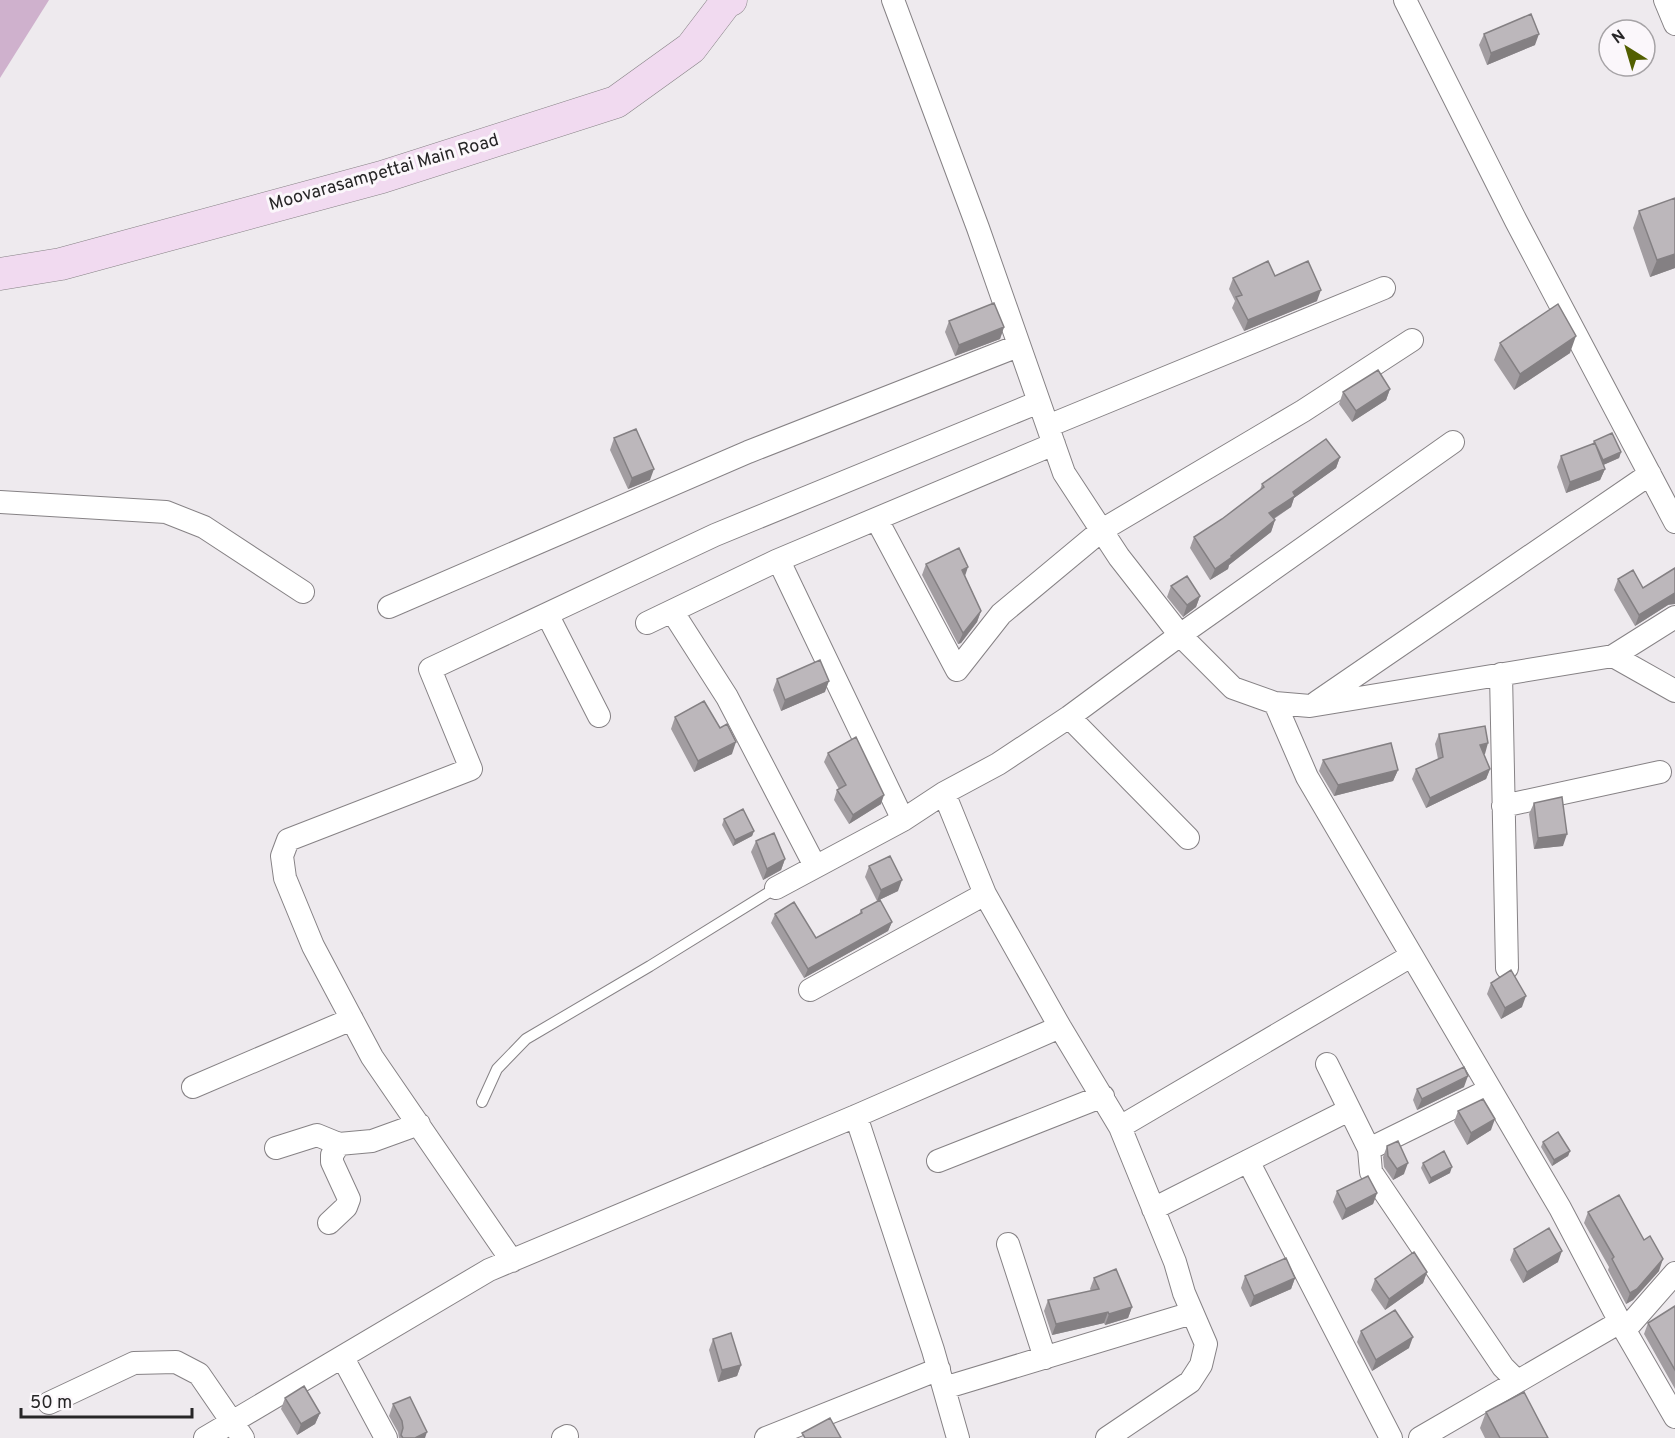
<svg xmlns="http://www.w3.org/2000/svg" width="1675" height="1438" viewBox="0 0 1675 1438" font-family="Overpass,sans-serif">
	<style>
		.water { fill: #cfb1cd }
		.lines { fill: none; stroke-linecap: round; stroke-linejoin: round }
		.lane-casing { stroke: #868285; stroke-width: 12 }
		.street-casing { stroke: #868285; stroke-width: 24 }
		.secondary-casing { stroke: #868285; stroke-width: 33 }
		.lane { stroke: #fff; stroke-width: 10 }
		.street { stroke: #fff; stroke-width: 22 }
		.secondary { stroke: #f1daf0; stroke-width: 32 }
		.wall { fill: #a29da1 }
		.shaded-wall { fill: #848083 }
		.building { fill: #bcb7bb; stroke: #848083; stroke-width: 1.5 }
		.labels { text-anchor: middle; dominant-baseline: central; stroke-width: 6; stroke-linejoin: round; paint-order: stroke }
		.street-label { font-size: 18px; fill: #272627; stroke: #fbf7fb }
	</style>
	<rect width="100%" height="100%" fill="#eeeaee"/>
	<!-- water -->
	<path class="water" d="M0,0H49L0,78Z"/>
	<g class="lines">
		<!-- lane casing -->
		<g class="lane-casing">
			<path id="lane" d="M482,1102L497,1069L526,1039L650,966L776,888"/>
		</g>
		<!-- street casing -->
		<g class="street-casing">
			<path id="street" d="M893,0L978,228L1064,473L1119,557L1180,635L1233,688L1275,703L1310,706L1613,656L1675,691
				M1405,0L1516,221L1675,522
				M1665,0L1675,24
				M1048,426L1384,288
				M0,502L166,512L204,527L303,592
				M877,520L957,670L1001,614L1102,530L1303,411L1412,340
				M779,561L903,820
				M389,607L748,452L1018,346
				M672,611L727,697L815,866
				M547,614L599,716
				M647,623L776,561L1054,444
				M1613,656L1675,617
				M1501,674L1507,968
				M1317,702L1650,474
				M1275,703L1307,777L1560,1208L1620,1322L1675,1417
				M1069,717L1188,838
				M944,793L985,894L1060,1027L1120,1127L1175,1262L1184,1293L1206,1344L1201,1365L1190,1382L1107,1438
				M1503,806L1660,772
				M776,888L903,820L944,793L998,764L1069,717L1180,635L1453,442
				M810,990L985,894
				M1327,1064L1369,1149
				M193,1087L352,1019
				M1489,1090L1369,1149L1371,1172L1503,1367L1517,1381
				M856,1116L933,1350L958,1438
				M1120,1127L1411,956
				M276,1148L317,1135L339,1144L372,1141L419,1124
				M938,1161L1103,1096
				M1248,1161L1391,1438
				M1153,1209L1349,1110
				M329,1223L346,1207L349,1199L332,1162V1155L339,1144
				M1008,1244L1045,1358
				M512,1261L372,1057L313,946L285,878L282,856L288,840L471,769L430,669L715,535L1039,402
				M1625,1330L1675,1273
				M343,1358L386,1438
				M944,1388L1192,1313
				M49,1403L134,1363L176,1362L199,1374L243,1438
				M205,1438L489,1270L856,1116L1060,1027
				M563,1438L567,1436
				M766,1438L939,1369
				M1420,1438L1620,1322"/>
		</g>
		<!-- secondary casing -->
		<g class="secondary-casing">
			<path id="secondary" d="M0,274L61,264L382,177L616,102L691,48L726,2L731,0"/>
		</g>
		<!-- lane -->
		<use href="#lane" class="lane"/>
		<!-- street -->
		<use href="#street" class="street"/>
		<!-- secondary -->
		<use href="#secondary" class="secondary"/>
	</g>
	<!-- wall -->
	<path class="wall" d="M1484,34L1535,45L1487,65L1479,45Z
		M1639,211L1675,268L1650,277L1633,228Z
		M1275,276L1317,301L1244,331L1232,308L1235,301L1229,289L1233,278Z
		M949,321L1004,327L1000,339L955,356L945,332Z
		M1500,343L1570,353L1514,390L1494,360Z
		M1390,389L1386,400L1352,422L1339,404L1343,392Z
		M614,438L650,480L628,489L610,450Z
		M1594,441L1621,452L1619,458L1603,465L1605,469L1600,480L1566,493L1557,467L1561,456L1593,444Z
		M1340,457L1336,468L1294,498L1291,507L1274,519L1275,520L1271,532L1229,565L1228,569L1210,580L1190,548L1194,537L1222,519L1260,490L1262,484Z
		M926,564L965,576L981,611L977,622L961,643L958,644L922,575Z
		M1618,579L1643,588L1668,605L1635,626L1614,590Z
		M1171,586L1200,596L1196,607L1183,617L1167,597Z
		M777,679L825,692L781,711L773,690Z
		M675,717L732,754L694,772L671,729Z
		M1439,734L1485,754H1484L1490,769L1486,779L1426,808L1412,779L1416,769L1438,759L1435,744Z
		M828,753L881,804L849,824L834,800L837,790L839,789L824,762Z
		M1323,760L1398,770L1393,781L1334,796L1319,771Z
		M1534,803L1563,846L1534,849L1529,814Z
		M724,819L754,831L752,836L733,846L722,825Z
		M756,841L785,859L781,870L763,880L751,852Z
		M869,866L898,891L877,901L865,877Z
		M861,910L892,922L888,931L804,978L771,923L775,914L816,938L859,914Z
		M1491,983L1522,1007L1501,1019L1487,994Z
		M1464,1087L1417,1110L1413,1100L1417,1089Z
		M1458,1111L1491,1130L1467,1145L1454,1122Z
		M1543,1142L1570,1151L1568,1156L1552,1166L1541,1147Z
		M1387,1146L1404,1174L1393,1180L1384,1167L1383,1157Z
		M1423,1163L1450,1173L1429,1184L1421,1168Z
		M1337,1191L1377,1193L1373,1204L1342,1220L1333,1202Z
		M1588,1212L1659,1271L1633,1300L1626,1304L1608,1270L1609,1267L1584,1223Z
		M1514,1249L1558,1262L1523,1283L1510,1260Z
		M1427,1272L1423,1283L1385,1310L1371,1290L1375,1279Z
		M1245,1276L1295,1278L1291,1289L1250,1307L1241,1288Z
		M1094,1278L1132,1307L1128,1318L1105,1325L1104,1323L1052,1335L1044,1311L1048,1300L1091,1291L1090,1289Z
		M1675,1306V1389L1644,1334L1648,1323Z
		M1361,1331L1409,1348L1372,1371L1357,1342Z
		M713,1339L741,1365L737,1376L718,1382L709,1350Z
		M285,1398L320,1413L315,1424L297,1435L281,1409Z
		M393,1404L425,1438H399L398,1432L389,1416Z
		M1486,1412L1548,1438H1485L1480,1428Z"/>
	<!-- shaded-wall -->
	<path class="shaded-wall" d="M1539,34L1535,45L1487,65L1491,53Z
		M1675,254V268L1650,277L1657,260Z
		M1321,290L1317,301L1244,331L1248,320Z
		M1004,327L1000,339L955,356L959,345Z
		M1576,336L1570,353L1514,390L1520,374Z
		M1390,389L1386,400L1352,422L1356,411Z
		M1621,452L1619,458L1601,466L1603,460Z
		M1340,457L1336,468L1294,498L1291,507L1265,524L1269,513L1293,492Z
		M654,469L650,480L628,489L632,478Z
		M1605,469L1600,480L1566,493L1570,482Z
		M1275,520L1271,532L1229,565L1228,569L1210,580L1215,569Z
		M968,567L964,579L962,570Z
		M1675,593V604L1668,605L1635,626L1639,615Z
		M1200,596L1196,607L1183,617L1187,605Z
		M981,611L977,622L961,643L958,644L963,633Z
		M829,681L825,692L781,711L785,700Z
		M736,742L732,754L694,772L698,761Z
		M1488,743L1485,754L1476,755L1480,745Z
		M1490,769L1486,779L1426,808L1430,798Z
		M1398,770L1393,781L1334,796L1338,785Z
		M884,795L881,804L849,824L853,815Z
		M754,831L752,836L733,846L735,840Z
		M1567,834L1563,846L1534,849L1538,838Z
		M785,859L781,870L763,880L767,869Z
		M902,880L898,891L877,901L881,890Z
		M892,922L888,931L804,978L808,969Z
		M1526,996L1522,1007L1501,1019L1505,1008Z
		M1468,1076L1464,1087L1417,1110L1422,1099Z
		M1495,1119L1491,1130L1467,1145L1471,1133Z
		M1570,1151L1568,1156L1552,1166L1554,1160Z
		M1408,1163L1404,1174L1393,1180L1397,1169Z
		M1452,1167L1450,1173L1429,1184L1431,1178Z
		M1377,1193L1373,1204L1342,1220L1346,1209Z
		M1562,1251L1558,1262L1523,1283L1527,1272Z
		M1663,1259L1659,1271L1633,1300L1626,1304L1630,1293Z
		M1427,1272L1423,1283L1385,1310L1389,1299Z
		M1295,1278L1291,1289L1250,1307L1254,1296Z
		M1132,1307L1128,1318L1105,1325L1109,1314Z
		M1108,1312L1104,1323L1052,1335L1056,1324Z
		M1413,1337L1409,1348L1372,1371L1376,1360Z
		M741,1365L737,1376L718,1382L722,1370Z
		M320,1413L315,1424L297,1435L301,1424Z
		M427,1432L425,1438H415Z"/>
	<!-- building -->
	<path class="building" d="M1531,14L1539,34L1491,53L1484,34Z
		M1675,198V254L1657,260L1639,211Z
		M1268,261L1275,276L1308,261L1321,290L1248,320L1236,297L1242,295L1233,278Z
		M994,303L1004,327L959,345L949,321Z
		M1558,304L1576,336L1520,374L1500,343Z
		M1378,370L1390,389L1356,411L1343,392Z
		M636,429L654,469L632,478L614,438Z
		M1612,433L1621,452L1603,460L1594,441Z
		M1326,439L1340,457L1293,492L1295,496L1269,513L1275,520L1231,556L1232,557L1215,569L1194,537L1222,519L1264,487L1262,484Z
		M1595,443L1605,469L1570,482L1561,456Z
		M959,548L968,567L962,570L981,611L965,631L963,633L926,564Z
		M1675,568V593L1639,615L1618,579L1633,570L1643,588Z
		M1187,576L1200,596L1187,605L1171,586Z
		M820,660L829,681L785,700L777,679Z
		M704,701L720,728L727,724L736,742L698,761L675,717Z
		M1485,726L1488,743L1480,745L1490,769L1430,798L1416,769L1443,757L1439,734Z
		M856,737L884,795L853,815L837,790L846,785L828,753Z
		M1391,743L1398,770L1338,785L1323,760Z
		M1562,797L1567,834L1538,838L1534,803Z
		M743,809L754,831L735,840L724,819Z
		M774,833L785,859L767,869L756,841Z
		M890,856L902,880L881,890L869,866Z
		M880,900L892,922L808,969L775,914L794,902L816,938L862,913L861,910Z
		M1511,970L1526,996L1505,1008L1491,983Z
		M1464,1067L1468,1076L1422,1099L1417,1089Z
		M1483,1099L1495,1119L1471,1133L1458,1111Z
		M1558,1132L1570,1151L1554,1160L1543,1142Z
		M1398,1141L1408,1163L1397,1169L1388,1156L1387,1146Z
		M1444,1151L1452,1167L1431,1178L1423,1163Z
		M1368,1176L1377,1193L1346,1209L1337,1191Z
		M1619,1195L1644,1240L1650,1236L1663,1259L1637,1289L1630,1293L1612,1259L1614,1257L1588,1212Z
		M1549,1228L1562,1251L1527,1272L1514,1249Z
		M1414,1252L1427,1272L1389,1299L1375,1279Z
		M1286,1258L1295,1278L1254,1296L1245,1276Z
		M1116,1269L1132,1307L1109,1314L1108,1312L1056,1324L1048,1300L1099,1289L1094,1278Z
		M1675,1306V1370L1648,1323Z
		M1395,1310L1413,1337L1376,1360L1361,1331Z
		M731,1333L741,1365L722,1370L713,1339Z
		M304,1386L320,1413L301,1424L285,1398Z
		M1524,1392L1548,1438H1500L1486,1412Z
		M410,1397L427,1432L415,1438H403L401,1435L403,1428L402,1421L393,1404Z
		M830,1418L841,1438H805L802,1433Z"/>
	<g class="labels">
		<!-- street labels -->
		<g class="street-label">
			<text transform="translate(384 173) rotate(-16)">Moovarasampettai Main Road</text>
		</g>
	</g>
	<!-- north arrow -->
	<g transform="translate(1627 48) rotate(323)"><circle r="28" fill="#fbf7fb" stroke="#a6a3a6" stroke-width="1.5"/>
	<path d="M0-4.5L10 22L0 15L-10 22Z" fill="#525f00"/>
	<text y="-9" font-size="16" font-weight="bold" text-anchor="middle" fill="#272627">N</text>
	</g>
	<!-- scale -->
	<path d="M21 1408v9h171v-9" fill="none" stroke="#272627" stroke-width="3"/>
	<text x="30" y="1408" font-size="18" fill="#272627" stroke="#fbf7fb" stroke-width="4.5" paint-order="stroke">50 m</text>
</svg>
